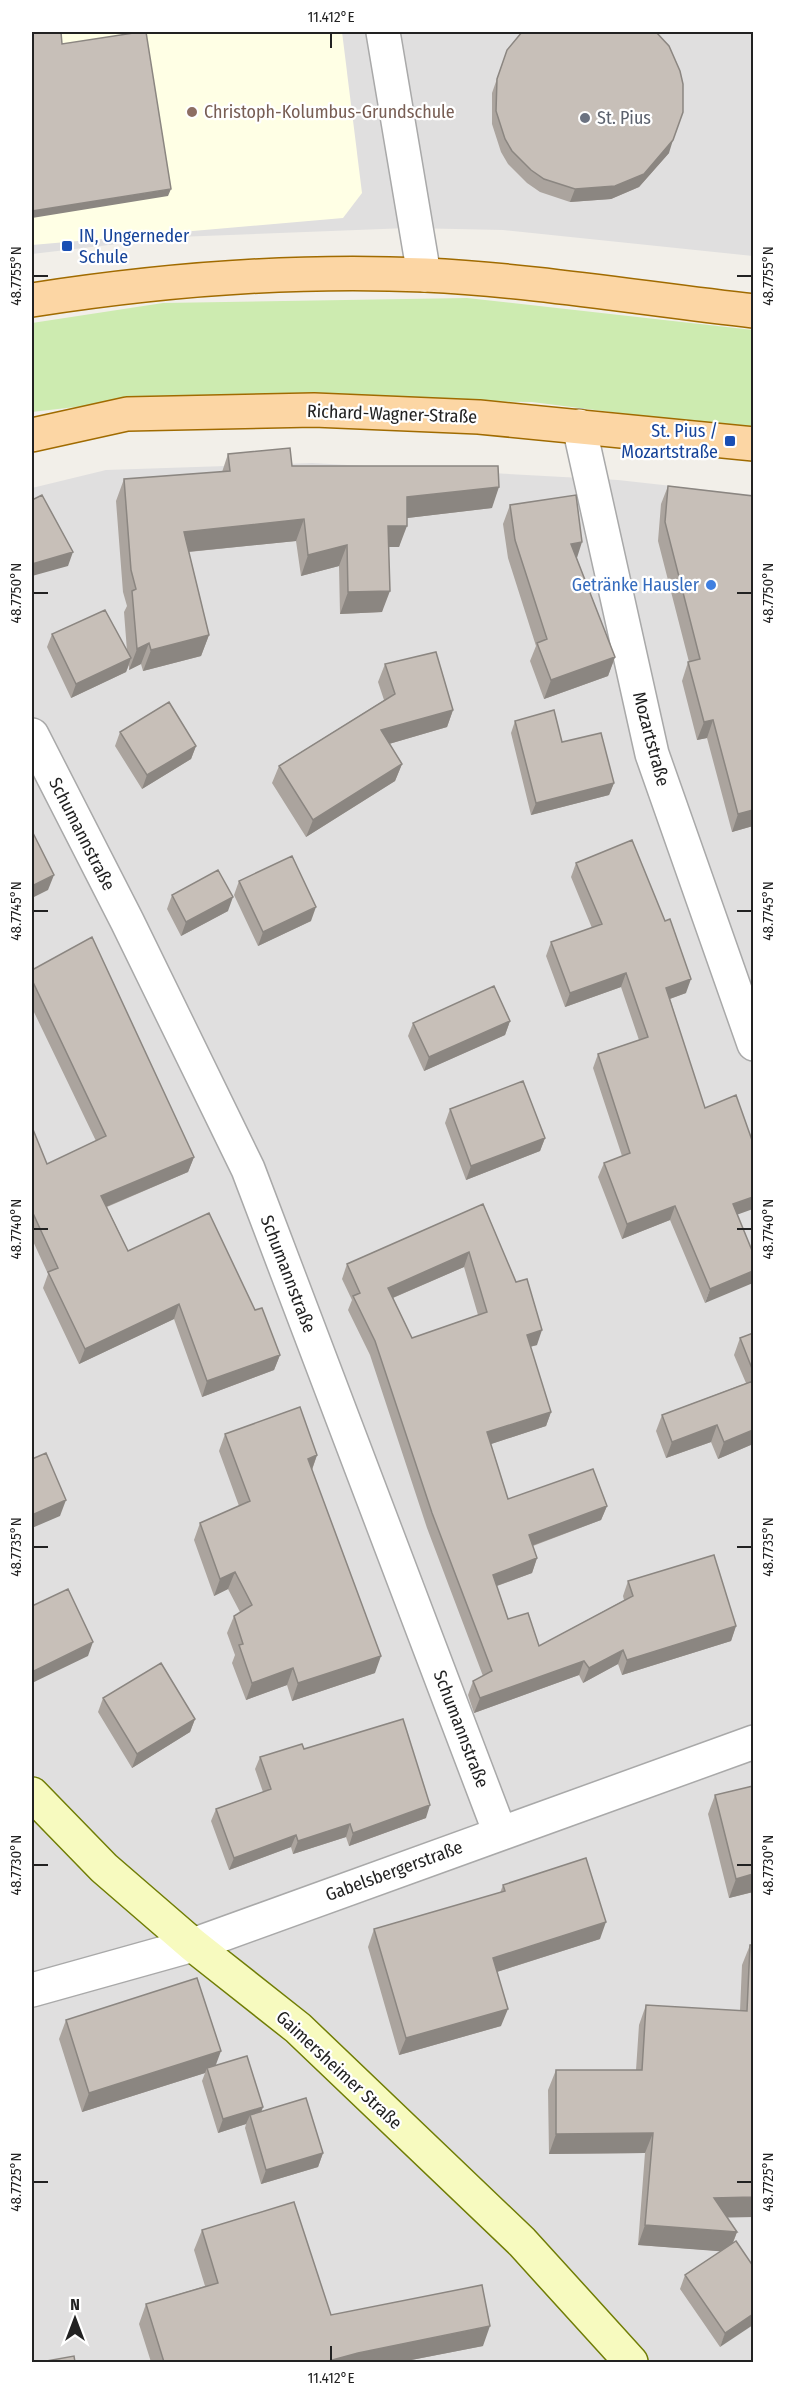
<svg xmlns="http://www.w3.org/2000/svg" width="785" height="2394" viewBox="0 0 785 2394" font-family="'Fira Sans Condensed',sans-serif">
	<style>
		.residential { fill: #e0dfdf }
		.education { fill: #ffffe5 }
		.grass { fill: #cdebb0 }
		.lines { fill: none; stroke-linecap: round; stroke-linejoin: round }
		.street-casing { stroke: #a9a9a9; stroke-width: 36 }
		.secondary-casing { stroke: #707d05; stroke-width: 36 }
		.primary-casing { stroke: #a06b00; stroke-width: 36 }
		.street { stroke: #fff; stroke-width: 33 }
		.secondary { stroke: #f7fabf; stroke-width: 33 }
		.primary { stroke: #fcd6a4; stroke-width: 33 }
		.wall { fill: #aba49e; fill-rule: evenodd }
		.shaded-wall { fill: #8b8681 }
		.building { fill: #c7bfb8; stroke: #8b8681; stroke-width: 1.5; fill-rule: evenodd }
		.ticks { fill: none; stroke: #222; stroke-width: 2 }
		.education-dot { fill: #8d6e63; stroke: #fff; stroke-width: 2 }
		.worship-dot { fill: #6b7280; stroke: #fff; stroke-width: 2 }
		.transit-dot { fill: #1a4fb4; stroke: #fff; stroke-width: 2 }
		.shop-dot { fill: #3f7fe0; stroke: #fff; stroke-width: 2 }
		.labels { text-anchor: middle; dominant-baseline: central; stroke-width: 4.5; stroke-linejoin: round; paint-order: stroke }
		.education-label { font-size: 18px; fill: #785e54; stroke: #fff; text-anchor: start }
		.worship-label { font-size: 18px; fill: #5b616d; stroke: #fff; text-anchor: start }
		.transit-label { font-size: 18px; fill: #164399; stroke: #fff; text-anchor: start }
		.street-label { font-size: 18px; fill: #222; stroke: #fff }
		.shop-label { font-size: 18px; fill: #366cbe; stroke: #fff; text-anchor: end }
		.neatline { fill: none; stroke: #222; stroke-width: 2 }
		.ticks-label { font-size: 15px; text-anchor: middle; fill: #222 }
	</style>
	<rect width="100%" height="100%" fill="#f2efe9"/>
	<!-- residential -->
	<path class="residential" d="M32,32H753V256L503,230L408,228L177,237L32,254Z
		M312,463L618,480L753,495V2362H32V488L106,470Z"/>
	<!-- education -->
	<path class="education" d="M32,32H342L362,193L343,218L32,245Z"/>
	<!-- grass -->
	<path class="grass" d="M467,298L753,330V430L532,402L161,397L32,412V323L163,303Z"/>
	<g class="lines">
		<!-- street casing -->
		<g class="street-casing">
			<path id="street" d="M383,32L424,275
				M579,426L652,754L754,1044
				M32,735L127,921L248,1169L500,1833
				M32,1990L193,1945L754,1742"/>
		</g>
		<!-- secondary casing -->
		<g class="secondary-casing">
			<path id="secondary" d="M32,1794L104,1868L193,1945L298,2028L522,2242L631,2362"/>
		</g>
		<!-- primary casing -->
		<g class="primary-casing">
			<path id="primary" d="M32,300C161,280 294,269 425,275C532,280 646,299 754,311
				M32,435L127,414L314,410L479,417L754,444"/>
		</g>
		<!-- street -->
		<use href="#street" class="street"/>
		<!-- secondary -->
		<use href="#secondary" class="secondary"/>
		<!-- primary -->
		<use href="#primary" class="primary"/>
	</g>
	<!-- wall -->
	<path class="wall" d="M507,50L669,153L639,187L611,199L570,202L540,192L527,183L508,164L501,152L492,124V93Z
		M228,454L292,466L492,508L407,518L399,547H389L382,612L340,614L339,566L301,576L296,541L189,552L209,635L201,656L143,671L141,664L129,670V665L126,672L71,698L47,647L52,634L127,651L124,612L127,606L123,592L116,501L124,479L222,472Z
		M668,486L753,496V826L732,832L707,738L697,740L682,681L688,662H689L658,541L661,504Z
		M510,505L577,559L615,657L608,676L544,699L530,661L536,646L508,558L503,524Z
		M385,664L453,710L447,727L389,744L402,764L395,781L306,837L272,783L279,766L384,700L378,682Z
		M515,721L562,742L614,783L609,795L531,815L511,733Z
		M120,732L196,746L191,759L142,789L115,746Z
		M576,863L686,993L670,999L737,1215L705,1303L670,1220L622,1239L598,1177L604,1163L622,1156L593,1068L598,1054L639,1040L621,987L565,1007L546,956L551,942L592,928L571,877Z
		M239,881L311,921L258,946L234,895Z
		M172,895L228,911L181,936L167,909Z
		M32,970L194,1157L188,1172L107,1207L128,1251L255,1310L280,1355L274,1370L202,1397L174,1319L79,1364L43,1288L48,1274L32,1239V1127L47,1164L96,1141L32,1008Z
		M510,1021L505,1035L424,1071L408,1036L413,1023Z
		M450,1109L545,1138L540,1151L466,1180L445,1123Z
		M483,1204L537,1345L530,1347L551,1412L546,1426L491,1444L508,1499L607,1506L601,1520L533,1546L537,1558L532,1573L497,1586L508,1619L539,1646L624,1600L623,1596L628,1581L736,1626L731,1641L622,1675L618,1664L583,1683L579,1675L474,1713L468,1695L473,1681L483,1676L427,1528L370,1355L348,1310L352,1300L342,1279L347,1264ZM464,1267L478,1315L412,1338L393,1298Z
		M753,1333V1444L718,1459L711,1442L666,1458L656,1431L662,1415L746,1383L734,1355L740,1338Z
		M225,1434L317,1455L312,1470L375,1673L292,1701L287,1685L246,1700L232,1663L235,1655L227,1633L234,1616L240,1612L228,1589L214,1596L194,1540L200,1523L239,1506L219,1451Z
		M103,1698L195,1719L190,1732L132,1768L98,1712Z
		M304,1749L426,1818L349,1846L346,1837L293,1854L291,1847L229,1870L211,1821L216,1809L263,1792L255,1769L260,1757Z
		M753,1786V1892L729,1898L708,1814L715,1795Z
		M503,1885L600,1939L497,1972L501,2026L399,2055L368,1947L374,1929L500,1893Z
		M750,1945H753L728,2218L737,2232L733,2243L753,2266L720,2347L680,2289L685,2275L721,2251L638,2245L645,2153L549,2154L548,2090L556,2070H636L639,2025L646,2005L740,2011L742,1965Z
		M66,2020L215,2065L263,2107L261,2111L323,2153L318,2167L261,2184L245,2128L246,2124L218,2133L202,2081L205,2073L82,2112L59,2039Z
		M202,2230L331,2315L483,2346L401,2362H151L139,2324L146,2304L205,2286L194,2250Z"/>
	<!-- shaded-wall -->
	<path class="shaded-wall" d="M673,140L669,153L639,187L611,199L570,202L575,189Z
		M171,189L168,196L32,218V211Z
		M499,487L492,508L399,519L407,497Z
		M304,519L296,541L176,553L184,532Z
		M388,526H407L399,547H380Z
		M582,542L576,561L571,544Z
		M347,545L339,566L301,576L308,555Z
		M73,552L68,566L32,576V564Z
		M390,591L382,612L340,614L348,592Z
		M209,635L201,656L143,671L151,650Z
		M149,643L141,664L129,670L137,649Z
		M615,657L608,676L544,699L551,680Z
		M131,658L126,672L71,698L76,684Z
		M453,710L447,727L375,748L381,730Z
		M713,720L707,738L697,740L704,722Z
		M196,746L191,759L142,789L147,775Z
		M402,764L395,781L306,837L313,820Z
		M614,783L609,795L531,815L536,803Z
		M753,810V826L732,832L738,814Z
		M54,875L48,890L32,898V886Z
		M233,897L228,911L181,936L186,922Z
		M316,907L311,921L258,946L263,932Z
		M626,973L621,987L565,1007L570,993Z
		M691,979L686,993L661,1002L666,988Z
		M510,1021L505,1035L424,1071L429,1057Z
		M545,1138L540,1151L466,1180L471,1166Z
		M194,1157L188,1172L96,1211L101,1196Z
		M753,1197V1209L728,1218L733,1204Z
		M675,1206L670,1220L622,1239L627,1224Z
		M469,1252L464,1267L383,1302L388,1288Z
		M753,1271V1283L705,1303L710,1289Z
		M179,1304L174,1319L79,1364L85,1349Z
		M542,1330L537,1345L521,1349L527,1335Z
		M280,1355L274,1370L202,1397L207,1381Z
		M551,1412L546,1426L482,1447L487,1432Z
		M717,1425L711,1442L666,1458L672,1442Z
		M753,1430V1444L718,1459L724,1442Z
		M317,1455L311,1472L308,1459Z
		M66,1500L60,1516L32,1528V1515Z
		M607,1506L601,1520L523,1549L529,1535Z
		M537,1558L532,1573L488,1589L493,1575Z
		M235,1572L228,1589L214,1596L220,1579Z
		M736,1626L731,1641L622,1675L627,1660Z
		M93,1642L88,1656L32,1683V1672Z
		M623,1650L618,1664L583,1683L589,1668Z
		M381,1656L375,1673L292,1701L298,1683Z
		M584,1661L579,1675L474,1713L480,1698Z
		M293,1668L287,1685L246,1700L252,1683Z
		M195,1719L190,1732L132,1768L137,1754Z
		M430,1805L426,1818L349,1846L353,1833Z
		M350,1824L346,1837L293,1854L298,1841Z
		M296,1835L291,1847L229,1870L234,1858Z
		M753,1874V1892L729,1898L736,1879Z
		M606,1922L600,1939L487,1975L493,1958Z
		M508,2009L501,2026L399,2055L406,2038Z
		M221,2051L214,2070L207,2068L205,2073L82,2112L89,2093Z
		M263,2107L258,2121L250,2115L246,2124L218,2133L223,2119Z
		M653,2133L645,2153L549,2154L556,2134Z
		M323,2153L318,2167L261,2184L266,2170Z
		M753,2197V2217L707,2218L714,2198Z
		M645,2225L737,2232L729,2252L638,2245Z
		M753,2314V2325L720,2347L725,2333Z
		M490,2326L483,2346L401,2362H325L358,2353Z"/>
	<!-- building -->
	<path class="building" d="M32,32H61L62,44L140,32H146L171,189L32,211Z
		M522,32H656L669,46L680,71L683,84V112L673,140L644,174L615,186L575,189L544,179L531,170L512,151L505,139L496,111L497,79L507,50Z
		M290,448L292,466H498L499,487L407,497V526H388L390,591L348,592L347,545L308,555L304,519L184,532L209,635L151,650L149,643L137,649L132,591L136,589L131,570L124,479L230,471L228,454Z
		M668,486L753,496V810L738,814L713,720L704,722L688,662L700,659L665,522Z
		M42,495L73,552L32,564V500Z
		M576,495L582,542L571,544L615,657L551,680L537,643L547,639L515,540L510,505Z
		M105,610L131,658L76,684L52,634Z
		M436,652L453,710L381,730L402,764L313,820L279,766L395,694L385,664Z
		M169,702L196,746L147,775L120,732Z
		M554,710L562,742L601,733L614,783L536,803L515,721Z
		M32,831L54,875L32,886Z
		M632,840L665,921L670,919L691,979L666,988L705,1108L736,1095L753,1143V1197L733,1204L753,1253V1271L710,1289L675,1206L627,1224L604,1163L630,1153L598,1054L648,1037L626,973L570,993L551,942L602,924L576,863Z
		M292,856L316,907L263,932L239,881Z
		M218,870L233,897L186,922L172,895Z
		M92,937L194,1157L101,1196L128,1251L209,1213L255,1310L262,1308L280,1355L207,1381L179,1304L85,1349L48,1272L58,1268L32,1211V1127L47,1164L106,1136L32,980V970Z
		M494,986L510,1021L429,1057L413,1023Z
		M523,1081L545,1138L471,1166L450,1109Z
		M483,1204L516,1282L527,1279L542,1330L527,1335L551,1412L487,1432L508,1499L593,1469L607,1506L529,1535L537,1558L493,1575L508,1619L528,1613L539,1646L633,1596L628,1581L714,1555L736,1626L627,1660L623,1650L589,1668L584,1661L480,1698L473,1681L492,1671L432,1513L375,1341L353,1296L360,1293L347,1264ZM469,1252L487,1312L412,1338L388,1288Z
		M753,1333V1371L740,1338Z
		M753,1381V1430L724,1442L717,1425L672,1442L662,1415Z
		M300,1407L317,1455L308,1459L381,1656L298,1683L293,1668L252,1683L239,1645L243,1644L234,1616L252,1605L235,1572L220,1579L200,1523L250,1501L225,1434Z
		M46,1453L66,1500L32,1515V1459Z
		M68,1589L93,1642L32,1672V1606Z
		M161,1663L195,1719L137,1754L103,1698Z
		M403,1719L430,1805L353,1833L350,1824L298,1841L296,1835L234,1858L216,1809L271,1789L260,1757L302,1744L304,1749Z
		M753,1786V1874L736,1879L715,1795Z
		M586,1858L606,1922L493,1958L508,2009L406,2038L374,1929L505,1891L503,1885Z
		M750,1945H753V2197L714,2198L737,2232L645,2225L653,2133L556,2134V2070H642L646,2005L747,2011Z
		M197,1978L221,2051L89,2093L66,2020Z
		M247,2056L263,2107L223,2119L207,2068Z
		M306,2098L323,2153L266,2170L250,2115Z
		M294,2202L331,2315L482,2285L490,2326L358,2353L325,2362H164L146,2304L218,2283L202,2230Z
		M736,2241L753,2266V2314L725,2333L685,2275Z
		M74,2356L75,2362H41Z"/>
	<!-- ticks -->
	<path class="ticks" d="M331,33V48M33,276H48M737,276H752M33,593H48M737,593H752M33,911H48M737,911H752M33,1229H48M737,1229H752M33,1547H48M737,1547H752M33,1865H48M737,1865H752M33,2182H48M737,2182H752M331,2346V2361"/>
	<!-- markers -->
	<circle class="education-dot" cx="192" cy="112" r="6"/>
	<circle class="worship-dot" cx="585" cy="118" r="6"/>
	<g class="transit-dot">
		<rect x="61" y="240" width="12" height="12" rx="3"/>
		<rect x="724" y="435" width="12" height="12" rx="3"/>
	</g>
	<circle class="shop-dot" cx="711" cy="585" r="6"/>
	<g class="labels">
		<!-- education labels -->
		<g class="education-label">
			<text x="204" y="112">Christoph-Kolumbus-Grundschule</text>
		</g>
		<!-- worship labels -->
		<g class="worship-label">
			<text x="597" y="118">St. Pius</text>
		</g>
		<!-- transit labels -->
		<g class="transit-label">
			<text x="79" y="236">IN, Ungerneder<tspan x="79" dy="21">Schule</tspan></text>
			<text x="718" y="431" text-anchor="end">St. Pius /<tspan x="718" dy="21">Mozartstraße</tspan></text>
		</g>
		<!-- street labels -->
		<g class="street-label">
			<text transform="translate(392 414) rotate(2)">Richard-Wagner-Straße</text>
			<text transform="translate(651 739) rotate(75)">Mozartstraße</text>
			<text transform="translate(82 834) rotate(63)">Schumannstraße</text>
			<text transform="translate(288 1274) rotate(69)">Schumannstraße</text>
			<text transform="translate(461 1729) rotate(69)">Schumannstraße</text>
			<text transform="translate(394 1871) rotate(-20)">Gabelsbergerstraße</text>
			<text transform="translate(339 2070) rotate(43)">Gaimersheimer Straße</text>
		</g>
		<!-- shop labels -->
		<g class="shop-label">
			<text x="699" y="585">Getränke Hausler</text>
		</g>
	</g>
	<!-- border -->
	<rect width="785" height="2394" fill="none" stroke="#ffffff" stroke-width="66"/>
	<!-- north arrow -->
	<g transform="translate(75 2319)" stroke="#ffffff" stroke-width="4.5" paint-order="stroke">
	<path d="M0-4.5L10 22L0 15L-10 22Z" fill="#222222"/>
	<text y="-9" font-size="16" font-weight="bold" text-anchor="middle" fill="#222222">N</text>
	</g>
	<rect x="33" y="33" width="719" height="2328" class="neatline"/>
	<g class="ticks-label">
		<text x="331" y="22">11.412°E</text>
		<text transform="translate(16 276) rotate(-90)" y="5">48.7755°N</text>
		<text transform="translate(768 276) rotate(-90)" y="5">48.7755°N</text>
		<text transform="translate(16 593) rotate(-90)" y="5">48.7750°N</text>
		<text transform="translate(768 593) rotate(-90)" y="5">48.7750°N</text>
		<text transform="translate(16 911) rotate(-90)" y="5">48.7745°N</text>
		<text transform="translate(768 911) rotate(-90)" y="5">48.7745°N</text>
		<text transform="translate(16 1229) rotate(-90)" y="5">48.7740°N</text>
		<text transform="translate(768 1229) rotate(-90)" y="5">48.7740°N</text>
		<text transform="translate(16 1547) rotate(-90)" y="5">48.7735°N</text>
		<text transform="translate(768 1547) rotate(-90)" y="5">48.7735°N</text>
		<text transform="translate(16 1865) rotate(-90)" y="5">48.7730°N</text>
		<text transform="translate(768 1865) rotate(-90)" y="5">48.7730°N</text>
		<text transform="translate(16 2182) rotate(-90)" y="5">48.7725°N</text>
		<text transform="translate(768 2182) rotate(-90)" y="5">48.7725°N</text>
		<text x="331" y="2383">11.412°E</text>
	</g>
</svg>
